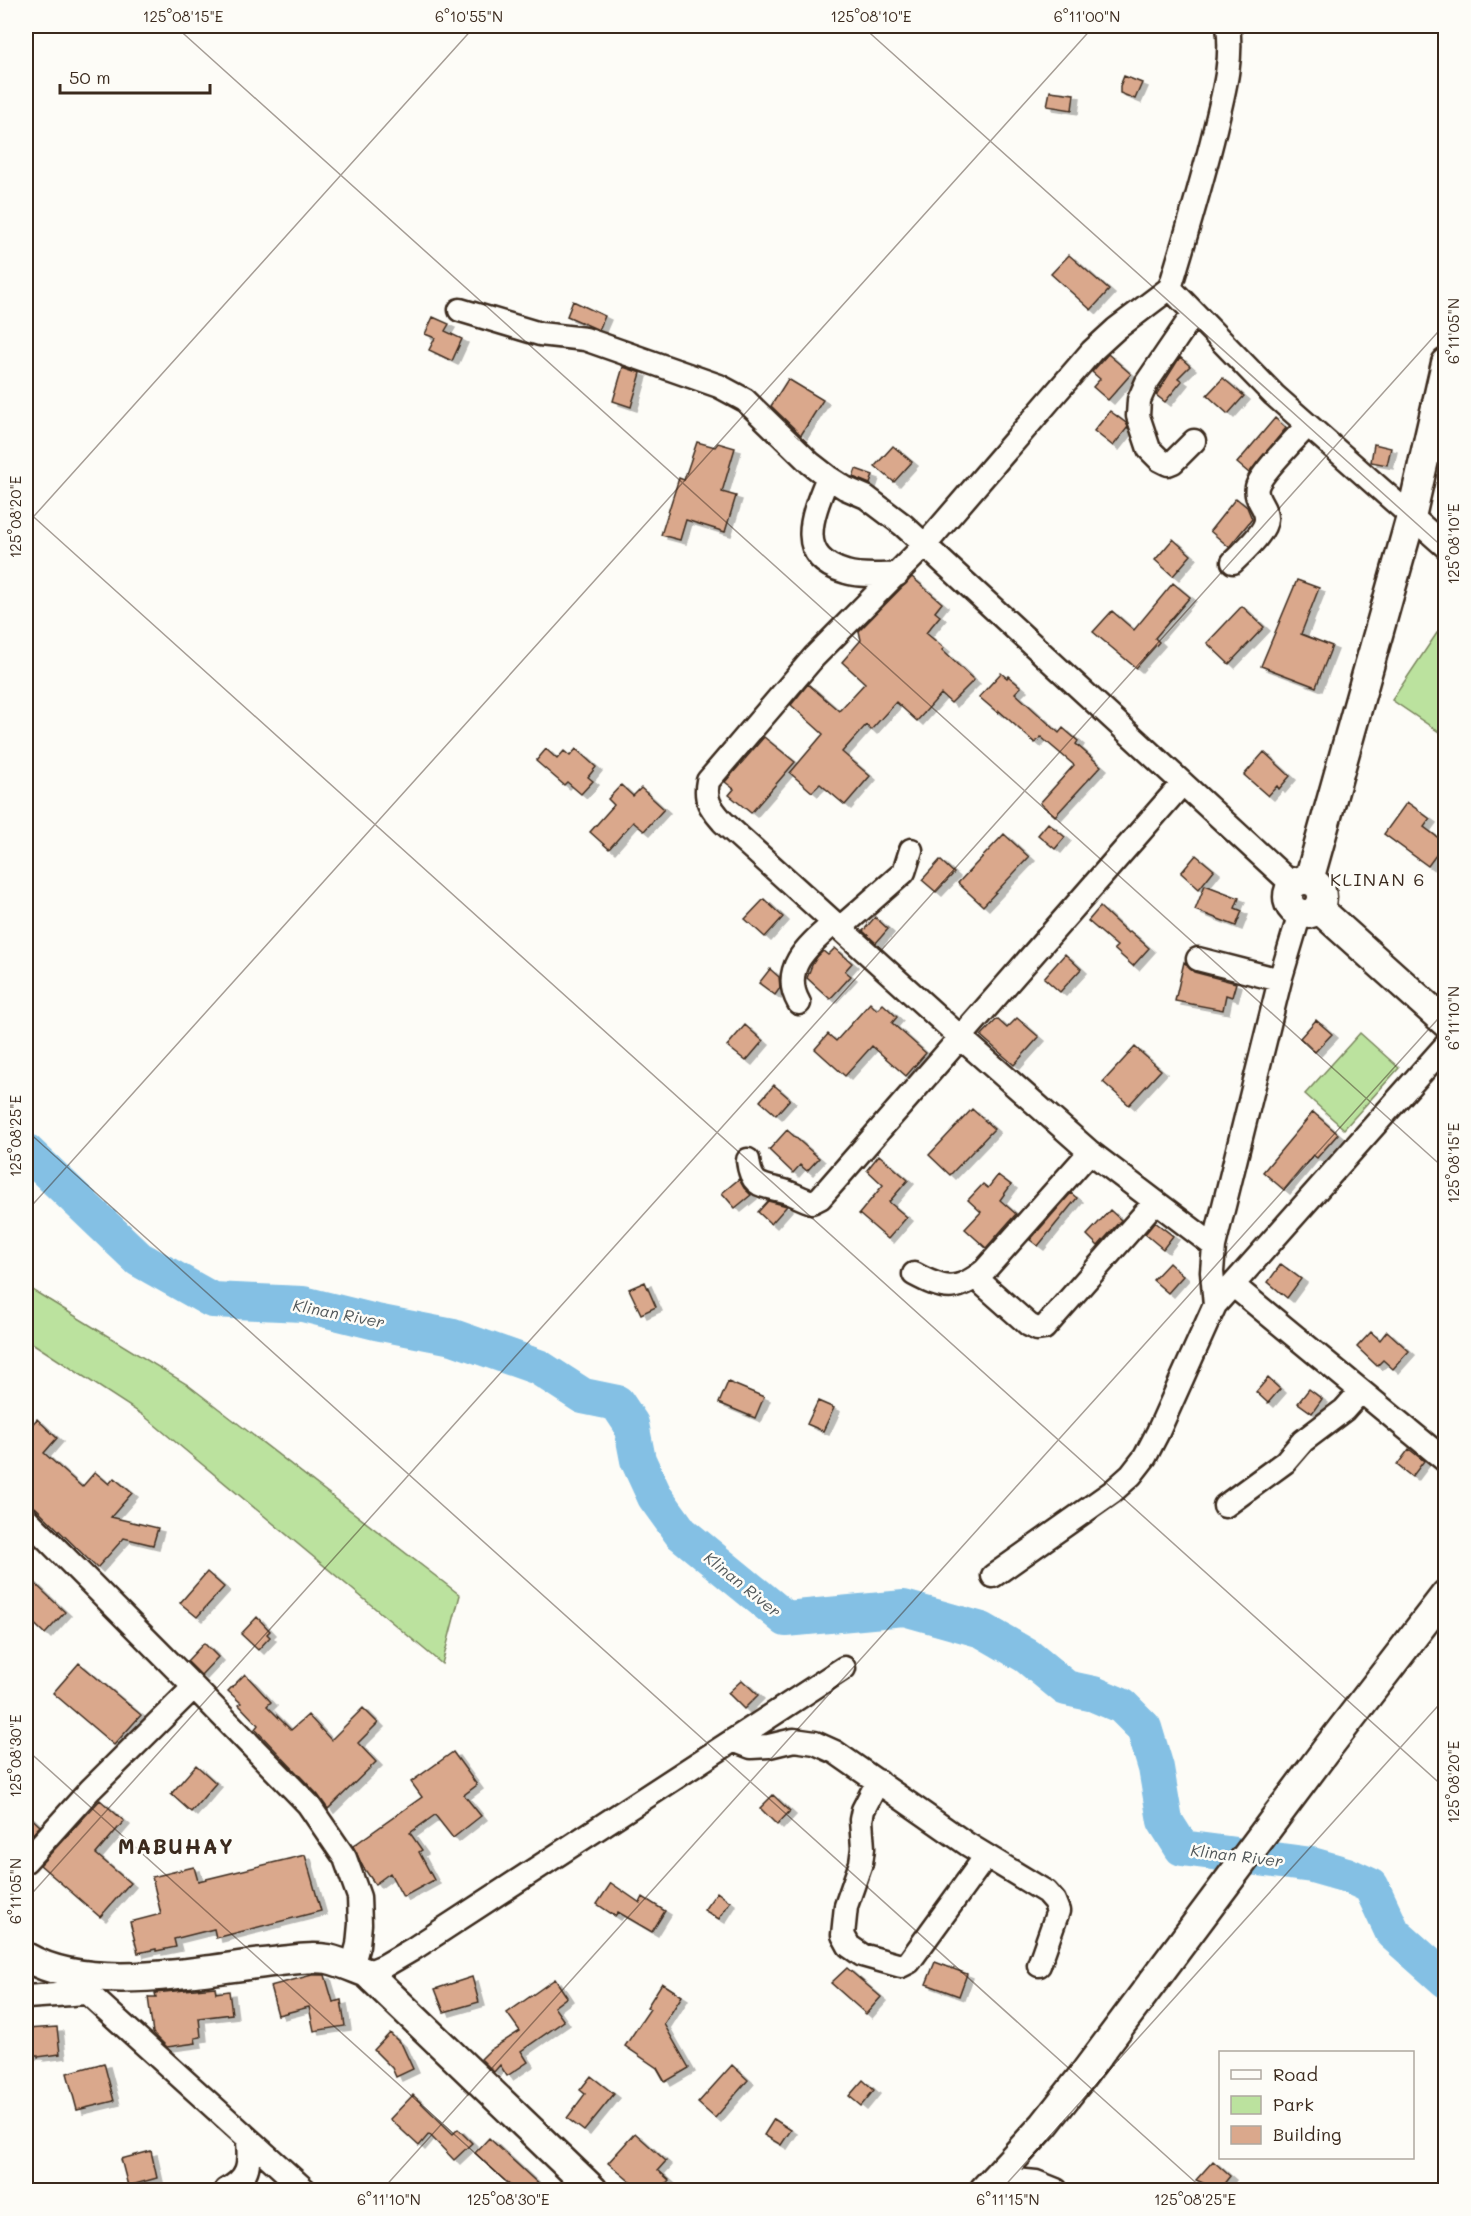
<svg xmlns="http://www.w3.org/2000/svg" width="1471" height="2216" viewBox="0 0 1471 2216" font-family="Mali,sans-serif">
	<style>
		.green { fill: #bbe29e; stroke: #7b865e; stroke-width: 1.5 }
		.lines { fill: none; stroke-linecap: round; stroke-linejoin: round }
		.river { stroke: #84c0e4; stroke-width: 36 }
		.building { fill: #daa88c; stroke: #3b2a1e; stroke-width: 1.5; filter: url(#shadow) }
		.minor-casing { stroke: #3b2a1e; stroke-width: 27 }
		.tertiary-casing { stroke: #3b2a1e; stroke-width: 33 }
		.minor { stroke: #fdfcf7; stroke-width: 22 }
		.tertiary { stroke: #fdfcf7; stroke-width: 28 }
		.ticks { fill: none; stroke: #3b2a1e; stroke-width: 1.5; stroke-opacity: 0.45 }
		.labels { text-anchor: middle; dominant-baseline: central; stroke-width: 5; stroke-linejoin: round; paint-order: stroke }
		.water-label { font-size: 16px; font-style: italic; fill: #515759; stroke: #fdfcf7 }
		.quarter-label { font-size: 18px; letter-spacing: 1.5px; fill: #3b2a1e; stroke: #fdfcf7 }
		.district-label { font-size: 21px; font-weight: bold; letter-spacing: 1.5px; fill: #3b2a1e; stroke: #fdfcf7 }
		.neatline { fill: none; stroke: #3b2a1e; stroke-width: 2 }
		.ticks-label { font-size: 15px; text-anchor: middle; fill: #3b2a1e }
	</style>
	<defs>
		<filter id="shadow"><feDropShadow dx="6" dy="4" stdDeviation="0" flood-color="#0004"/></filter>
	</defs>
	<rect width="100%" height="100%" fill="#fdfcf7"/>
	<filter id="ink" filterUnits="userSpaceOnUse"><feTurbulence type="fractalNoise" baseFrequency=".0167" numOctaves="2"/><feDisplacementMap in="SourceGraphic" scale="12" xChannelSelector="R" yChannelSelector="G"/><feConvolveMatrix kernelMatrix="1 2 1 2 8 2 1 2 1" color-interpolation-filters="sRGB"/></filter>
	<g filter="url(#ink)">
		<!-- green -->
		<path class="green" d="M1445,621V736L1392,700Z
			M1360,1033L1399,1068L1344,1129L1305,1094Z
			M26,1286L188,1385L460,1595L442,1664L143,1415L26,1339Z"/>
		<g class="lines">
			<!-- river -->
			<path class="river" d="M26,1151L139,1259L212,1300L303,1304L376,1322L453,1337L538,1367L583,1396L617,1403L631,1424L638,1460L655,1497L681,1533L786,1619L904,1608L982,1630L1027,1656L1066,1688L1094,1694L1122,1706L1144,1728L1156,1768L1165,1821L1182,1848L1312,1865L1347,1875L1371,1886L1393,1933L1446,1980"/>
		</g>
		<!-- building -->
		<path class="building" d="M1124,76L1142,83L1135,99L1120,93V86Z
			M1050,91L1074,94L1072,110L1047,106Z
			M1069,255L1109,290L1091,310L1051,274Z
			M573,301L605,316L599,330L567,316Z
			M433,317L449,324L445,331L462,339L452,361L429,350L435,338L425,334Z
			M1108,354L1131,374L1108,400L1093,387L1100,379L1092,372Z
			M1180,357L1190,366L1178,378L1182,381L1165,402L1156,395Z
			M623,367L641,373L631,407L613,401Z
			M1223,378L1244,396L1228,414L1207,395Z
			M788,379L823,400L801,435L771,406Z
			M1110,411L1126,423L1128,427L1113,446L1094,431Z
			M1275,418L1286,428L1249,473L1237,463Z
			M697,442L715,447L718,443L735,448L722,492L736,496L725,532L686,520L680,540L661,535L679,478L684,480Z
			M1374,444L1391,448L1387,465L1371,462Z
			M893,446L912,462L894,482L875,466Z
			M856,469L873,475L870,484L853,477Z
			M1236,498L1247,507L1252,519L1229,547L1210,531Z
			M1173,539L1191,555L1173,576L1155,560Z
			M912,577L942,603L935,612L940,616L926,633L944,648L942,650L974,680L951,703L941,694L917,721L896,702L871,730L866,725L842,752L870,776L845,805L820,784L812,792L790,773L823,734L791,705L808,684L839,711L865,683L842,662L861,640L859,631Z
			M1297,580L1319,588L1301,634L1332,646L1316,687L1261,666Z
			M1173,583L1190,597L1155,638L1159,642L1136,668L1093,632L1112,611L1134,630Z
			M1242,606L1264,627L1229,664L1207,643Z
			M1001,673L1007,678L1008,676L1021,687L1015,693L1059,733L1063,728L1078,741L1076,744L1101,766L1055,816L1040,803L1074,765L1041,737L1035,743L999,711L998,713L979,697Z
			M764,737L795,762L751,813L729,795L734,789L725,782Z
			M546,749L557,759L564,751L570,756L576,749L596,767L588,777L593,781L581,794L567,782L564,785L536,761Z
			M1264,752L1290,776L1279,789L1277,786L1268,796L1244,775Z
			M621,785L633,796L641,788L664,809L644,831L633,822L609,849L590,832L614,805L608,799Z
			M1407,802L1430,819L1424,827L1445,843L1428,866L1384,834Z
			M1048,823L1065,837L1055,849L1038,835Z
			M1004,834L1029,857L983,906L958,883Z
			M1196,855L1214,870L1199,889L1181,873Z
			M940,860L954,873L936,892L922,880Z
			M1205,885L1239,898L1235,908L1242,911L1236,926L1195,910Z
			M764,899L783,917L765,937L745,919Z
			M1100,907L1128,933L1130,931L1149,948L1133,966L1114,949L1117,946L1088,921Z
			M875,917L888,929L876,943L863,931Z
			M835,948L852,963L845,971L851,976L830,999L807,978L812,965L817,957L823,951L828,955Z
			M1065,954L1081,969L1060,992L1044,978Z
			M1184,962L1194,972L1236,983L1232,997L1226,995L1223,1010L1175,1001Z
			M770,969L779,977L780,988L775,995L759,983Z
			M870,1003L877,1010L883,1004L897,1017L892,1023L926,1053L906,1076L872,1046L845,1076L815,1049L828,1034L836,1041Z
			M1017,1018L1039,1037L1014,1065L981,1036L997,1019L1007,1028Z
			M1316,1020L1332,1034L1315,1052L1300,1038Z
			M745,1025L763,1041L746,1061L727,1046Z
			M1135,1047L1161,1070L1129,1105L1103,1082Z
			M774,1085L790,1099L776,1115L760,1101Z
			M972,1109L994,1129L950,1175L929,1155Z
			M1313,1112L1338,1134L1317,1158L1313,1155L1284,1190L1263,1172Z
			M787,1130L819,1158L807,1171L800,1165L793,1173L769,1150Z
			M879,1155L908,1180L889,1202L907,1217L888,1239L859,1214L883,1185L867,1170Z
			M998,1175L1011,1185L1000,1200L1016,1214L986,1248L965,1229L981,1212L968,1200L983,1184L988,1188Z
			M739,1179L744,1188L751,1195L735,1208L722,1193Z
			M1071,1193L1077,1198L1038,1246L1030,1240Z
			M768,1201L787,1206L771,1224L758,1212Z
			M1110,1210L1121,1220L1098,1246L1087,1235Z
			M1155,1222L1173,1236L1163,1249L1145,1234Z
			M1169,1263L1183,1276L1168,1293L1153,1280Z
			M1281,1264L1301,1279L1287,1298L1268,1282Z
			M645,1282L656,1307L641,1314L629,1289Z
			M1387,1331L1409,1351L1393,1369L1383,1360L1377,1366L1357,1347L1371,1332L1380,1340Z
			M1268,1378L1280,1389L1268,1403L1256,1392Z
			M728,1382L764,1397L755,1418L719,1403Z
			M1309,1389L1322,1399L1312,1413L1298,1403Z
			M818,1401L834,1408L823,1431L807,1424Z
			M37,1419L57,1438L44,1453L82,1487L95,1472L109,1484L114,1478L132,1493L111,1517L158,1528L153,1545L124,1538L97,1568L36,1508L26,1505V1431Z
			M1409,1449L1424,1461L1412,1477L1397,1465Z
			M207,1572L224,1587L197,1617L180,1603Z
			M26,1575L65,1612L45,1634L26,1616Z
			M257,1617L270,1631L267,1634L270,1637L258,1650L241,1634Z
			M204,1643L218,1657L201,1675L187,1661Z
			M79,1663L141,1715L114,1745L53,1693Z
			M245,1674L271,1702L267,1706L291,1730L308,1715L331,1740L363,1708L378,1723L358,1743L376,1762L328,1809L318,1795L255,1729L258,1725L239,1705L241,1703L228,1691Z
			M742,1680L758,1695L744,1709L728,1693Z
			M453,1752L477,1785L464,1795L481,1816L453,1838L435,1815L410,1833L422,1850L419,1852L434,1880L403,1897L390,1873L375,1884L363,1867L353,1846L422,1797L411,1782Z
			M196,1765L216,1783L191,1812L171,1794Z
			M773,1795L790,1811L777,1825L760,1808Z
			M100,1800L124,1821L96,1854L130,1883L100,1917L40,1865Z
			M26,1813L40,1826L26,1841Z
			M305,1855L321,1911L216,1938L214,1929L174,1939L176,1947L156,1951V1949L138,1953L130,1922L161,1914L152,1877L194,1867L198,1881Z
			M611,1883L640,1903L643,1897L665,1911L652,1932L618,1912L615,1916L597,1904Z
			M717,1892L730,1902L719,1919L704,1910Z
			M935,1962L967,1974L959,1996L926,1984Z
			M847,1968L881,1997L866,2014L831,1983Z
			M312,1975H325L333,2002L341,2000L345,2026L314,2031L309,2007L278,2015L270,1986Z
			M472,1977L479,2002L444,2012L435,1989Z
			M555,1979L567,1997L554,2007L564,2021L521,2051L528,2062L507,2076L500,2065L494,2072L481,2059L490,2050L520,2031L507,2013Z
			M662,1983L682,1996L664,2024L689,2068L665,2082L657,2068L625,2046L650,2009L647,2007Z
			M215,1987L216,1993L229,1991L232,2014L199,2018L201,2037L195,2038L196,2043L167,2047L153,2033L148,1997H156L155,1993Z
			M57,2027L60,2054L38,2057V2055H26V2029Z
			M390,2033L402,2045L413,2069L396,2077L392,2068L374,2050Z
			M104,2063L114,2101L77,2110L67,2073Z
			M732,2065L748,2080L715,2118L698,2103Z
			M591,2076L614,2094L584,2131L567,2118L585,2094L580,2090Z
			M863,2080L874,2090L861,2106L849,2096Z
			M413,2095L453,2134L458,2129L472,2143L454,2160L429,2134L419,2146L390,2119Z
			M774,2119L791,2130L781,2145L764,2135Z
			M635,2133L666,2161L658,2170L669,2180L660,2190H640L608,2163Z
			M489,2138L545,2190H515L475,2153Z
			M151,2151L157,2178L128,2186L121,2159Z
			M1213,2161L1230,2176L1219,2190L1196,2180Z"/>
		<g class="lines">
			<!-- minor casing -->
			<g class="minor-casing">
				<path id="minor" d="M1228,26C1233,61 1223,95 1215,129C1202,183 1186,235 1170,288L1274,395L1446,547
					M1170,288L1116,329L1092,351L924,546L814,657L708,781C704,801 711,808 723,822L960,1037L1090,1152L1214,1246
					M460,310L540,334L585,339L719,386L745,400L810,463L828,477L845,488L866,497L903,525L1293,885
					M1194,441L1173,462L1168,464L1160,460L1149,449L1138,416L1139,400L1147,382L1194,313
					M828,477C813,514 793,557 846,572C861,577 881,574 897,575
					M1233,562C1242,553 1267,531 1266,518C1266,506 1254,500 1257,487C1260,474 1297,437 1308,425
					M840,928L904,872L911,850
					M1198,959L1280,980
					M799,1003C779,968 810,944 834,923
					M748,1160C751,1188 763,1185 784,1191C794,1194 802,1199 812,1202L820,1198L1182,784
					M914,1274C944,1290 956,1293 984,1271L1090,1152
					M976,1278L1029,1325L1037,1329L1044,1328L1155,1202
					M1234,1286L1446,1461
					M1215,1305L1212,1272L1214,1246L1280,980L1300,913
					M1225,1506L1285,1462L1303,1441L1344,1410L1361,1391
					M26,1518L194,1687L308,1804L345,1858L359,1897L360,1924L358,1945L352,1967
					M993,1576L1112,1492L1131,1475L1145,1457L1158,1432L1215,1305L1446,1045
					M733,1740L751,1747L769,1746L794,1740L815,1743L835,1752L967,1844L1046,1892L1054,1901L1058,1911L1039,1965
					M878,1781L863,1810L861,1820L863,1848L861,1863L846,1906L843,1935L849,1946L862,1955L901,1966L909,1962L986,1856
					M26,1861L90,1790L194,1687
					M367,1973L384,1966L413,1949L844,1668
					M67,1974L305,2190
					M26,1997L86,1993
					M996,2178L1036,2182L1056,2190
					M226,2190C249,2178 250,2165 248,2141"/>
			</g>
			<!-- tertiary casing -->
			<g class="tertiary-casing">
				<path id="tertiary" d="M1309,880L1411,517L1446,363
					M1288 897a17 17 0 1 1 34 0a17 17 0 1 1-34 0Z
					M1318,908L1446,1023
					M26,1957C89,1994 194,1971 264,1963C285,1961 307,1956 328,1959C341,1962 354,1968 367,1973L593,2190
					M984,2190L1044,2125L1081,2078L1329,1746L1446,1594"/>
			</g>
			<!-- minor -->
			<use href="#minor" class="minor"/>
			<!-- tertiary -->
			<use href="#tertiary" class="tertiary"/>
		</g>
	</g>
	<!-- ticks -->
	<path class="ticks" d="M175,26L1446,1170M862,26L1446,550M26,510L1446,1789M26,525L475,26M26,1130L1204,2190M26,1212L1094,26M26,1749L516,2190M26,1900L1446,323M382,2190L1446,1010M1001,2190L1446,1697"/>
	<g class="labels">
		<!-- water labels -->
		<g class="water-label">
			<text transform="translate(339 1313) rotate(11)">Klinan River</text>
			<text transform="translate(743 1584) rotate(39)">Klinan River</text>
			<text transform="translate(1237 1855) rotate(7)">Klinan River</text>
		</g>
		<!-- quarter labels -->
		<g class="quarter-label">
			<text x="1378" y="879">KLINAN 6</text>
		</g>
		<!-- district labels -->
		<g class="district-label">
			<text x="176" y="1845">MABUHAY</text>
		</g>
	</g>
	<!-- margin -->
	<rect width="1471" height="2216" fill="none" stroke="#fdfcf7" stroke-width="66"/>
	<!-- legend -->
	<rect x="1219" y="2051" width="195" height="108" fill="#fdfcf7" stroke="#afa8a0" stroke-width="1.5"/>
	<rect x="1231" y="2070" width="30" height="9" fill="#fdfcf7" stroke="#afa8a0" stroke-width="1.5"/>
	<text x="1273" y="2081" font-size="18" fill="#3b2a1e">Road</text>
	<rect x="1231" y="2096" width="30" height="18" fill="#bbe29e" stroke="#afa8a0" stroke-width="1.5"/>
	<text x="1273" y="2111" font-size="18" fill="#3b2a1e">Park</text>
	<rect x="1231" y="2126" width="30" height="18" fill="#daa88c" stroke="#afa8a0" stroke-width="1.5"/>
	<text x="1273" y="2141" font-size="18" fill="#3b2a1e">Building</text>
	<!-- scale -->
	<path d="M60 84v9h150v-9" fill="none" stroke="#3b2a1e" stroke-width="3"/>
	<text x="69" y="84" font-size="18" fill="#3b2a1e" stroke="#fdfcf7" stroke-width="4.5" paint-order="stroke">50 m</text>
	<rect x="33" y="33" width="1405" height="2150" class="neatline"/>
	<g class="ticks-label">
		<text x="183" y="22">125°08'15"E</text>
		<text x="469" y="22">6°10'55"N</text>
		<text x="871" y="22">125°08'10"E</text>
		<text x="1087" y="22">6°11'00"N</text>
		<text transform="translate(1454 331) rotate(-90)" y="5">6°11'05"N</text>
		<text transform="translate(16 517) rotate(-90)" y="5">125°08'20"E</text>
		<text transform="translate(1454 544) rotate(-90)" y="5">125°08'10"E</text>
		<text transform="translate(1454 1018) rotate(-90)" y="5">6°11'10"N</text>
		<text transform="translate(16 1136) rotate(-90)" y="5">125°08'25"E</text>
		<text transform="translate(1454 1163) rotate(-90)" y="5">125°08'15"E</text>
		<text transform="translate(16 1756) rotate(-90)" y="5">125°08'30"E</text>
		<text transform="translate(1454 1782) rotate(-90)" y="5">125°08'20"E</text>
		<text transform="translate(16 1891) rotate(-90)" y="5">6°11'05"N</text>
		<text x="389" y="2205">6°11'10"N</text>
		<text x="508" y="2205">125°08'30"E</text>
		<text x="1008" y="2205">6°11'15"N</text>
		<text x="1195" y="2205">125°08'25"E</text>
	</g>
</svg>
